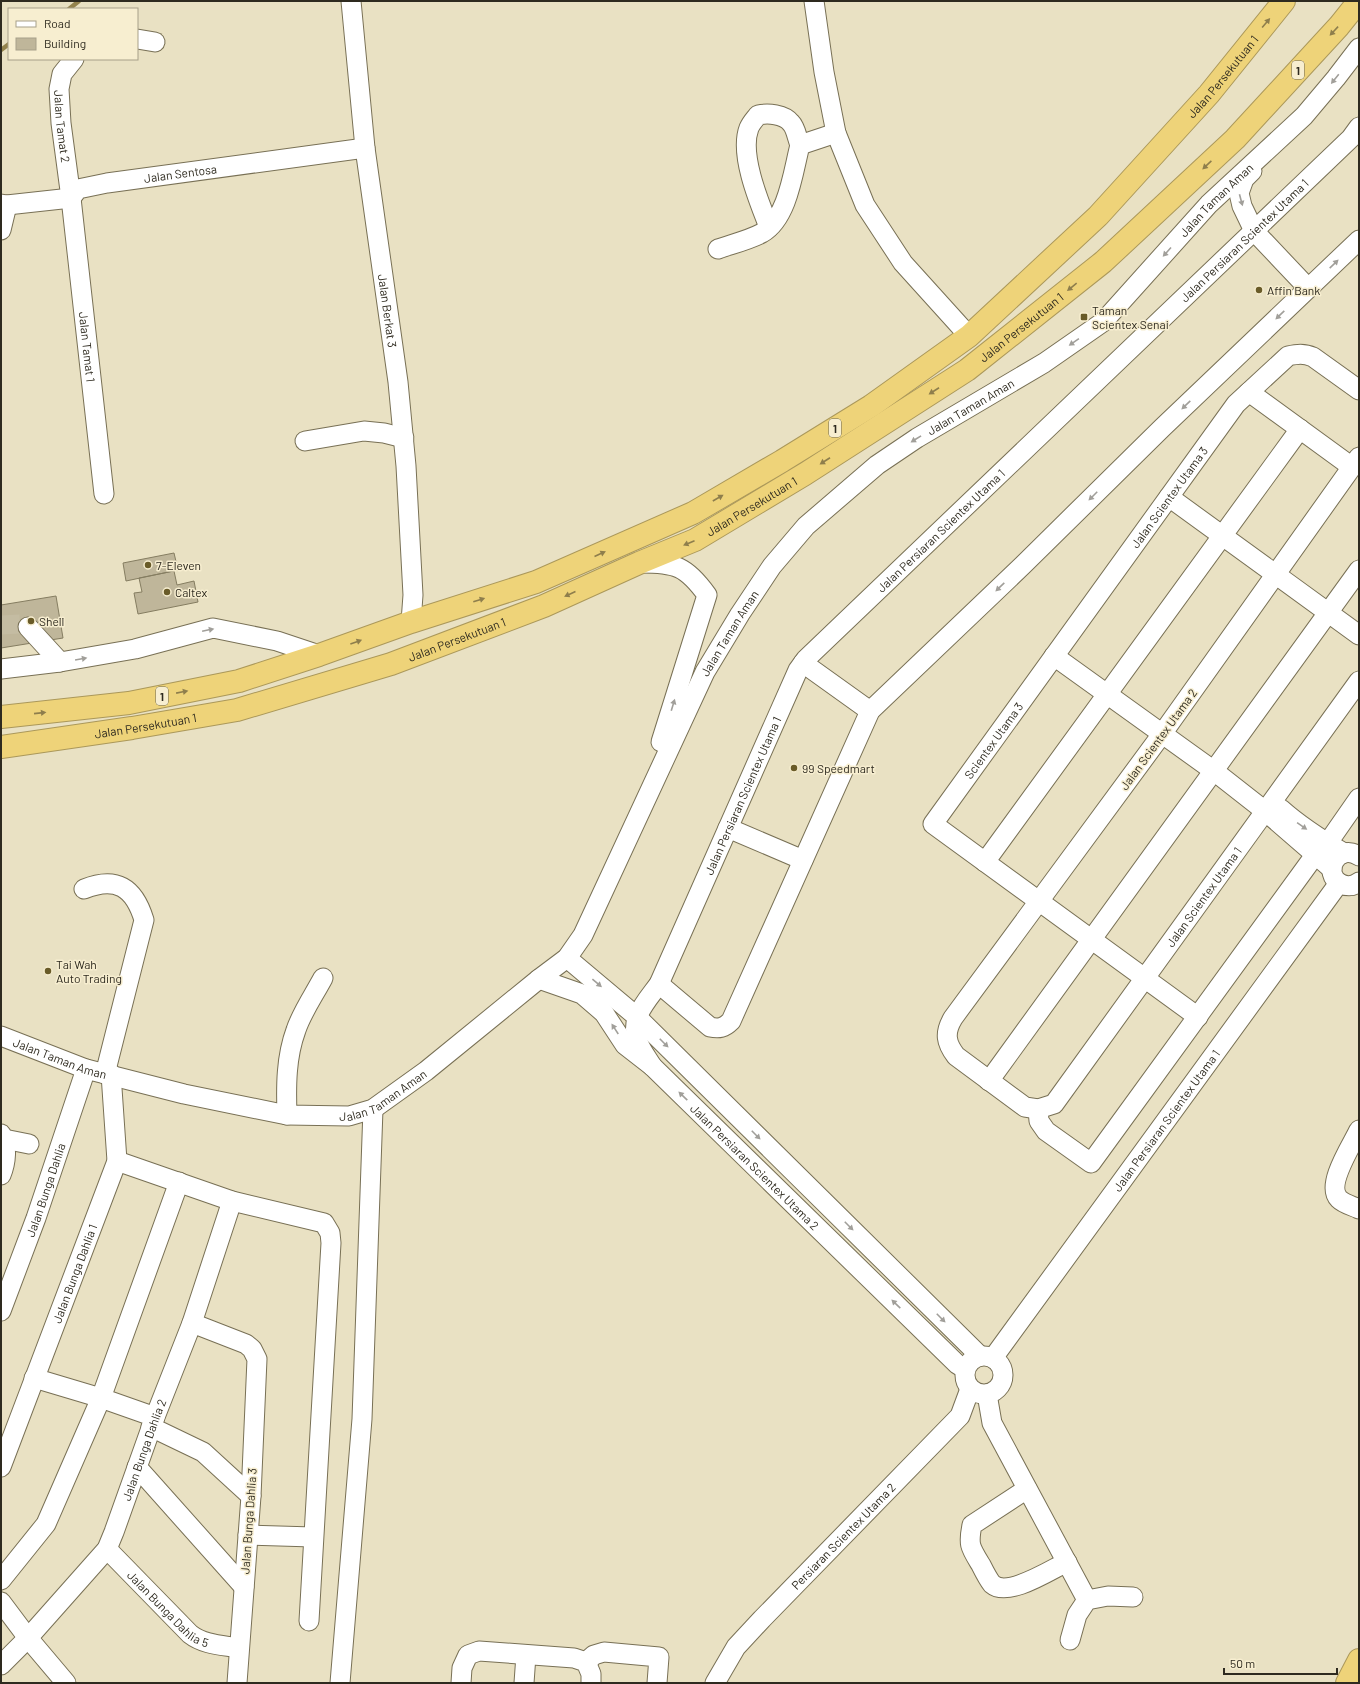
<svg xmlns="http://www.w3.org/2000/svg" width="1360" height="1684" viewBox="0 0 1360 1684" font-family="Barlow,sans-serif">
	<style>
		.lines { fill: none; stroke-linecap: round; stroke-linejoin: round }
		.stream { stroke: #94834d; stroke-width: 4.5 }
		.building { fill: #bfb69a; stroke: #857d61 }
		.minor-tunnel { stroke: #c4bca2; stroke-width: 19; stroke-dasharray: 19 10; stroke-linecap: butt }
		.minor-casing { stroke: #787055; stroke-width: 21 }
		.highway-casing { stroke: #ab985a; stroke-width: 24 }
		.minor { stroke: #fff; stroke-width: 19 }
		.highway { stroke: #eed379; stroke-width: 22 }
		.oneway { fill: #8e7e4c }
		.oneway2 { fill: #a19f9a }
		.poi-dot { fill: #695b28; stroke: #f7eed0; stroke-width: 1.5 }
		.labels { text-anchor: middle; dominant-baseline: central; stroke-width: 3; stroke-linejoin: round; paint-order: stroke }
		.shield { fill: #f7eed0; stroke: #6a6554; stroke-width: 1 }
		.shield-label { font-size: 11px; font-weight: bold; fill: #2e2a1f }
		.street-label { font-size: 12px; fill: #2e2a1f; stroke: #f7eed0 }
		.poi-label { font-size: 12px; fill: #2e2a1f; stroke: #f7eed0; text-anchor: start }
	</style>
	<rect width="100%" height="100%" fill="#e9e1c3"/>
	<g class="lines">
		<!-- stream -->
		<path class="stream" d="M69,9L79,1
			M1,50L9,44"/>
	</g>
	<!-- building -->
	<path class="building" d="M174,553L178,570L126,581L123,563Z
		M174,571L177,585L194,581L198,602L138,614L134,593L142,592L139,578Z
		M56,596L63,638L1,648V605Z"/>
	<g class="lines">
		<!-- minor-tunnel -->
		<path class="minor-tunnel" d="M1,625L21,624L28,627"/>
		<!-- minor casing -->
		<g class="minor-casing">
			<g id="minor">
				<path id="s1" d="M351,1L365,148L398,382L406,466L413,595L411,622"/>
				<path d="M814,1L824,72L836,133L865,205L903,263L969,336"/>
				<path d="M137,39L155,42"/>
				<path id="s2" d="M74,59L62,74L59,89L61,123L71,198L104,494"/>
				<path d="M1252,171L1244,179L1239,193L1242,206L1254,231L1308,288"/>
				<path id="s3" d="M71,198L78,189L107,183L365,148"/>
				<path d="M1,204L7,205L71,198"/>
				<path d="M769,227C759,202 739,154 749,128C751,123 755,119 758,115C768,113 784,114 791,123C796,128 797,138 800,145"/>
				<path d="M1,230L7,205"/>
				<path d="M718,249C732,244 749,240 762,233C788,218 793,172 800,145L836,133"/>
				<path d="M1249,392L1352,467"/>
				<path d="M305,441L364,431L384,433L404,438"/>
				<path id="s4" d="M1359,457L1162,734L953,1018C944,1033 946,1043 956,1056L1025,1107L1038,1109L1054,1104L1359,681"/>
				<path d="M1169,497L1359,635"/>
				<path d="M641,563C676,563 686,566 707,595L661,742"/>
				<path d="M28,627L60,662"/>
				<path d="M1054,656L1214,771L1265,811L1332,869"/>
				<path d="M803,663L870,711"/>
				<path d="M1,669L60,662L135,649L213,628L277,641L319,655"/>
				<path d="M1281,809C1300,826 1322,840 1344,853"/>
				<path d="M728,828L803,860"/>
				<path d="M1327,844L1359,798"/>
				<path d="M1359,856C1337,842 1321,874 1341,884C1348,887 1354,886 1359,882"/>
				<path d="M985,862L1300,429"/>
				<path d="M84,889C116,876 134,887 144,920L105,1074"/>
				<path d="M567,958L636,1016L980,1356"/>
				<path id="s5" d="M539,979L582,994L604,1013L625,1045L652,1066L957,1364L965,1369"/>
				<path d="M659,984L710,1027C719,1029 724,1028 731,1021L870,711L1023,565L1162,428L1359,240"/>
				<path id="s6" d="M1198,1017L933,824L1236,404L1288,356C1297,354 1304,353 1313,357L1359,390"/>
				<path id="s7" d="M1,1036L86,1069L184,1094L287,1115L349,1116L373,1109L426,1071L539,979L567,958L583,935L705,672L740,614L772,566L806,526L877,465L917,438L1044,363L1103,322L1209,204L1304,116L1336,78L1359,48"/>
				<path id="s8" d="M652,1066C648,1059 641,1050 638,1042C629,1018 646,1002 659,984L798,670L806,659L1351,138L1359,127"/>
				<path d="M989,1081L1359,570"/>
				<path d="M1038,1109L1039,1121L1046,1131L1091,1163L1315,855"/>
				<path d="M287,1115C286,1086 286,1057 296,1030C302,1012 314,995 323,978"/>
				<path d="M1359,1130C1352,1145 1325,1185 1339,1199C1344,1204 1353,1206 1359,1209"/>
				<path d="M1,1134C8,1146 6,1163 1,1175"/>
				<path d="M4,1139L29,1144"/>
				<path d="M117,1161L232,1201L324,1223L330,1233L331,1243L309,1621"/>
				<path id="s9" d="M1,1311L36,1218L86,1069"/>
				<path d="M192,1323L246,1344L252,1349L257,1359L251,1496L237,1683"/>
				<circle cx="984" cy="1375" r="19"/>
				<path id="s10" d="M993,1358L1339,883"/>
				<path d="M34,1378L101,1398L155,1417"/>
				<path d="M987,1394L992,1423L1087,1600"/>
				<path d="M151,1427L203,1452L251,1496"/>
				<path id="s11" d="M1,1467L117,1161L111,1074"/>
				<path d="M137,1467L244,1587"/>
				<path d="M1027,1489L972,1525C968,1545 970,1547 981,1565C984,1571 988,1579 992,1584C1008,1598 1050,1570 1067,1562"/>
				<path d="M248,1535L313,1537"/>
				<path id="s12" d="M107,1549L190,1634C204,1645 222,1645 239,1648"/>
				<path d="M1,1580L46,1524L101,1398L179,1182"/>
				<path d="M1,1602L28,1638L66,1683"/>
				<path d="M1070,1640L1077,1615L1087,1600L1108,1596L1133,1597"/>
				<path d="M586,1662L594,1655L604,1652L659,1657L657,1683"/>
				<path id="s13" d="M1,1665L28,1638L107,1549L114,1532L155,1417L192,1323L232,1201"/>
				<path d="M340,1683L362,1419L373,1109"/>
				<path d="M461,1683L462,1668L468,1655L479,1651L574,1658L586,1662L591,1674V1683"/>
				<path d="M524,1683L526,1655"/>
				<path id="s14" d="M715,1683L736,1647L762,1619L960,1416L970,1389"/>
			</g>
		</g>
		<!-- highway casing -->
		<g class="highway-casing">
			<g id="highway">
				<path id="s15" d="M1,717L129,703L239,681L319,655L411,622L536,582L693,513L782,461L871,406L969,336L1098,216L1209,94L1284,1"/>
				<path id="s16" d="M1,747L132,728L237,710L391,664L544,606L639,563L695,540L805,474L967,370L1103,262L1235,139L1339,26L1359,1"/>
				<path d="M1347,1683L1359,1660"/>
			</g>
		</g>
		<!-- minor -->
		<use href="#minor" class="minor"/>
		<!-- highway -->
		<use href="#highway" class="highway"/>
	</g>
	<!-- one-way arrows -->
	<defs><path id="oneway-solid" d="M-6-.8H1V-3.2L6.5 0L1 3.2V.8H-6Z"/></defs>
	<g class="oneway">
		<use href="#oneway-solid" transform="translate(1266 23) rotate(-50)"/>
		<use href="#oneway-solid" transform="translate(1334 31) rotate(133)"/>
		<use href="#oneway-solid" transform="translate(1207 165) rotate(137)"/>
		<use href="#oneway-solid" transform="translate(1072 287) rotate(141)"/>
		<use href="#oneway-solid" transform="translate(934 391) rotate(147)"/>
		<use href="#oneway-solid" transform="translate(825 461) rotate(147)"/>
		<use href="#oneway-solid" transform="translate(718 498) rotate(-30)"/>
		<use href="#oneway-solid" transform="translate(689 543) rotate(157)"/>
		<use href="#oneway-solid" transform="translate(600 554) rotate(-24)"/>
		<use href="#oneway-solid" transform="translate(570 594) rotate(156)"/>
		<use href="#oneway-solid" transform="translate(479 600) rotate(-18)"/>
		<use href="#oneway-solid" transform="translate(356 642) rotate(-20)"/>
		<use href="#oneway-solid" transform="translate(182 692) rotate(-11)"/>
		<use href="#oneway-solid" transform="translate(40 713) rotate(-6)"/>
	</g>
	<g class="oneway2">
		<use href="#oneway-solid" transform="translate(1335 79) rotate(129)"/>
		<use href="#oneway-solid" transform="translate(1241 200) rotate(75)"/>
		<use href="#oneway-solid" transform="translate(1167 252) rotate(132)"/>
		<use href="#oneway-solid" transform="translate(1334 264) rotate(-44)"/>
		<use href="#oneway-solid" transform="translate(1280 315) rotate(136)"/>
		<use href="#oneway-solid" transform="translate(1074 342) rotate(145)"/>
		<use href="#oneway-solid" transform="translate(1186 405) rotate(136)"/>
		<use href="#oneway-solid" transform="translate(916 439) rotate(148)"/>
		<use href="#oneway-solid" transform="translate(1093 496) rotate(135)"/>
		<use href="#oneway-solid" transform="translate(1000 587) rotate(136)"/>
		<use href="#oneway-solid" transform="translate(208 630) rotate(-12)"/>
		<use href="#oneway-solid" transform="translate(81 659) rotate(-10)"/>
		<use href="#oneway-solid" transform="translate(673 705) rotate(-73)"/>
		<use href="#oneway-solid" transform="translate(1302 826) rotate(35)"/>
		<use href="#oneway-solid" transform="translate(597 983) rotate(40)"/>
		<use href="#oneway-solid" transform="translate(615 1029) rotate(-123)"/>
		<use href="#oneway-solid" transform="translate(664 1043) rotate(45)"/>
		<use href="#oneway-solid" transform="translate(683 1096) rotate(-136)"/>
		<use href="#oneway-solid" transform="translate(756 1135) rotate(45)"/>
		<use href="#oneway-solid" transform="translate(849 1226) rotate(45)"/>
		<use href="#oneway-solid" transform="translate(896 1304) rotate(-136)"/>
		<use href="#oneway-solid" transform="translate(941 1318) rotate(45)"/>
	</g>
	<!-- markers -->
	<g class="poi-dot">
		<circle cx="1259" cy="290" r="4"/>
		<rect x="1080" y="313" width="8" height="8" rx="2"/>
		<circle cx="148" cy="565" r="4"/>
		<circle cx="167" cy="592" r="4"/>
		<circle cx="31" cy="621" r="4"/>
		<circle cx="794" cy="768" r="4"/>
		<circle cx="48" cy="971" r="4"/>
	</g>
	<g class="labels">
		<!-- shield labels -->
		<g class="shield">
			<rect x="1292" y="61" width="12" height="18" rx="3"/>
			<rect x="829" y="419" width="12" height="18" rx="3"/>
			<rect x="156" y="687" width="12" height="18" rx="3"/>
		</g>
		<g class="shield-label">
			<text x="1298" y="70">1</text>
			<text x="835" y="428">1</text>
			<text x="162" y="696">1</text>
		</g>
		<!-- street labels -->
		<g class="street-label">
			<text stroke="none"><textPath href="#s15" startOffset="1417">Jalan Persekutuan 1</textPath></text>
			<text stroke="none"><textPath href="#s2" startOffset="72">Jalan Tamat 2</textPath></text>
			<text stroke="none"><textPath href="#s3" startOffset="115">Jalan Sentosa</textPath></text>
			<text stroke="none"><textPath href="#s7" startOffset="1654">Jalan Taman Aman</textPath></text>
			<text stroke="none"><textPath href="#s8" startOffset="1056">Jalan Persiaran Scientex Utama 1</textPath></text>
			<text stroke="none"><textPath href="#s1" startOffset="312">Jalan Berkat 3</textPath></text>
			<text stroke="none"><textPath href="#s16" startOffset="1118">Jalan Persekutuan 1</textPath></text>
			<text stroke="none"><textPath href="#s2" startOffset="294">Jalan Tamat 1</textPath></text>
			<text stroke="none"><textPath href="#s7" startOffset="1330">Jalan Taman Aman</textPath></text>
			<text stroke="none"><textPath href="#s6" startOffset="731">Jalan Scientex Utama 3</textPath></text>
			<text stroke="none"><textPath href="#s16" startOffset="794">Jalan Persekutuan 1</textPath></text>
			<text stroke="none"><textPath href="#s8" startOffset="636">Jalan Persiaran Scientex Utama 1</textPath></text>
			<text stroke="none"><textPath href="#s7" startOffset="994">Jalan Taman Aman</textPath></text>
			<text stroke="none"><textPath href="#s16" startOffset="470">Jalan Persekutuan 1</textPath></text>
			<text stroke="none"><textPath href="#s16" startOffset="146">Jalan Persekutuan 1</textPath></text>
			<text transform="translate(1158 739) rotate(-54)">Jalan Scientex Utama 2</text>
			<text stroke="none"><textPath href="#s6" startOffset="431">Scientex Utama 3</textPath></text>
			<text stroke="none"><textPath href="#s8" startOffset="299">Jalan Persiaran Scientex Utama 1</textPath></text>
			<text stroke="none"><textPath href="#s4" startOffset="1105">Jalan Scientex Utama 1</textPath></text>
			<text stroke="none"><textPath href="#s7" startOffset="63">Jalan Taman Aman</textPath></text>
			<text stroke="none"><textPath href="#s7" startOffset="399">Jalan Taman Aman</textPath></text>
			<text stroke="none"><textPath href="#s10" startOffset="294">Jalan Persiaran Scientex Utama 1</textPath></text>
			<text stroke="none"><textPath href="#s5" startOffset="291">Jalan Persiaran Scientex Utama 2</textPath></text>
			<text stroke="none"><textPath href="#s9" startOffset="129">Jalan Bunga Dahlia</textPath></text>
			<text stroke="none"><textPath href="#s11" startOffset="207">Jalan Bunga Dahlia 1</textPath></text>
			<text stroke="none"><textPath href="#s13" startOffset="263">Jalan Bunga Dahlia 2</textPath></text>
			<text transform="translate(248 1521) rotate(-86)">Jalan Bunga Dahlia 3</text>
			<text stroke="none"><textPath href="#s14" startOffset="196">Persiaran Scientex Utama 2</textPath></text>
			<text stroke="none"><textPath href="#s12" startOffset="86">Jalan Bunga Dahlia 5</textPath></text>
		</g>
		<!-- poi labels -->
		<g class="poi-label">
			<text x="1267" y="290">Affin Bank</text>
			<text x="1092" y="310">Taman<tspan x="1092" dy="14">Scientex Senai</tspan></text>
			<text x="156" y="565">7-Eleven</text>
			<text x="175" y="592">Caltex</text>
			<text x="39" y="621">Shell</text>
			<text x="802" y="768">99 Speedmart</text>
			<text x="56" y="964">Tai Wah<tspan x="56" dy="14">Auto Trading</tspan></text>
		</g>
	</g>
	<!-- border -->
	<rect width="1360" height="1684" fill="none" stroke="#2e2a1f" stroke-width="4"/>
	<!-- legend -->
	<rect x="8" y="8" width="130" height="52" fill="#f7eed0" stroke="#a7a089"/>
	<rect x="16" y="21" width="20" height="6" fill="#ffffff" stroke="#a7a089"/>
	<text x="44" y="28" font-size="12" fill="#2e2a1f">Road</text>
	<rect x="16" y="38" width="20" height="12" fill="#bfb69a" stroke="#a7a089"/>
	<text x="44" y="48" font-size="12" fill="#2e2a1f">Building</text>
	<!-- scale -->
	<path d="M1224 1668v6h113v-6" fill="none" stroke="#2e2a1f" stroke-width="2"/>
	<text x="1230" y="1668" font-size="12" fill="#2e2a1f" stroke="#f7eed0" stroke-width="3" paint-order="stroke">50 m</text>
</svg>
